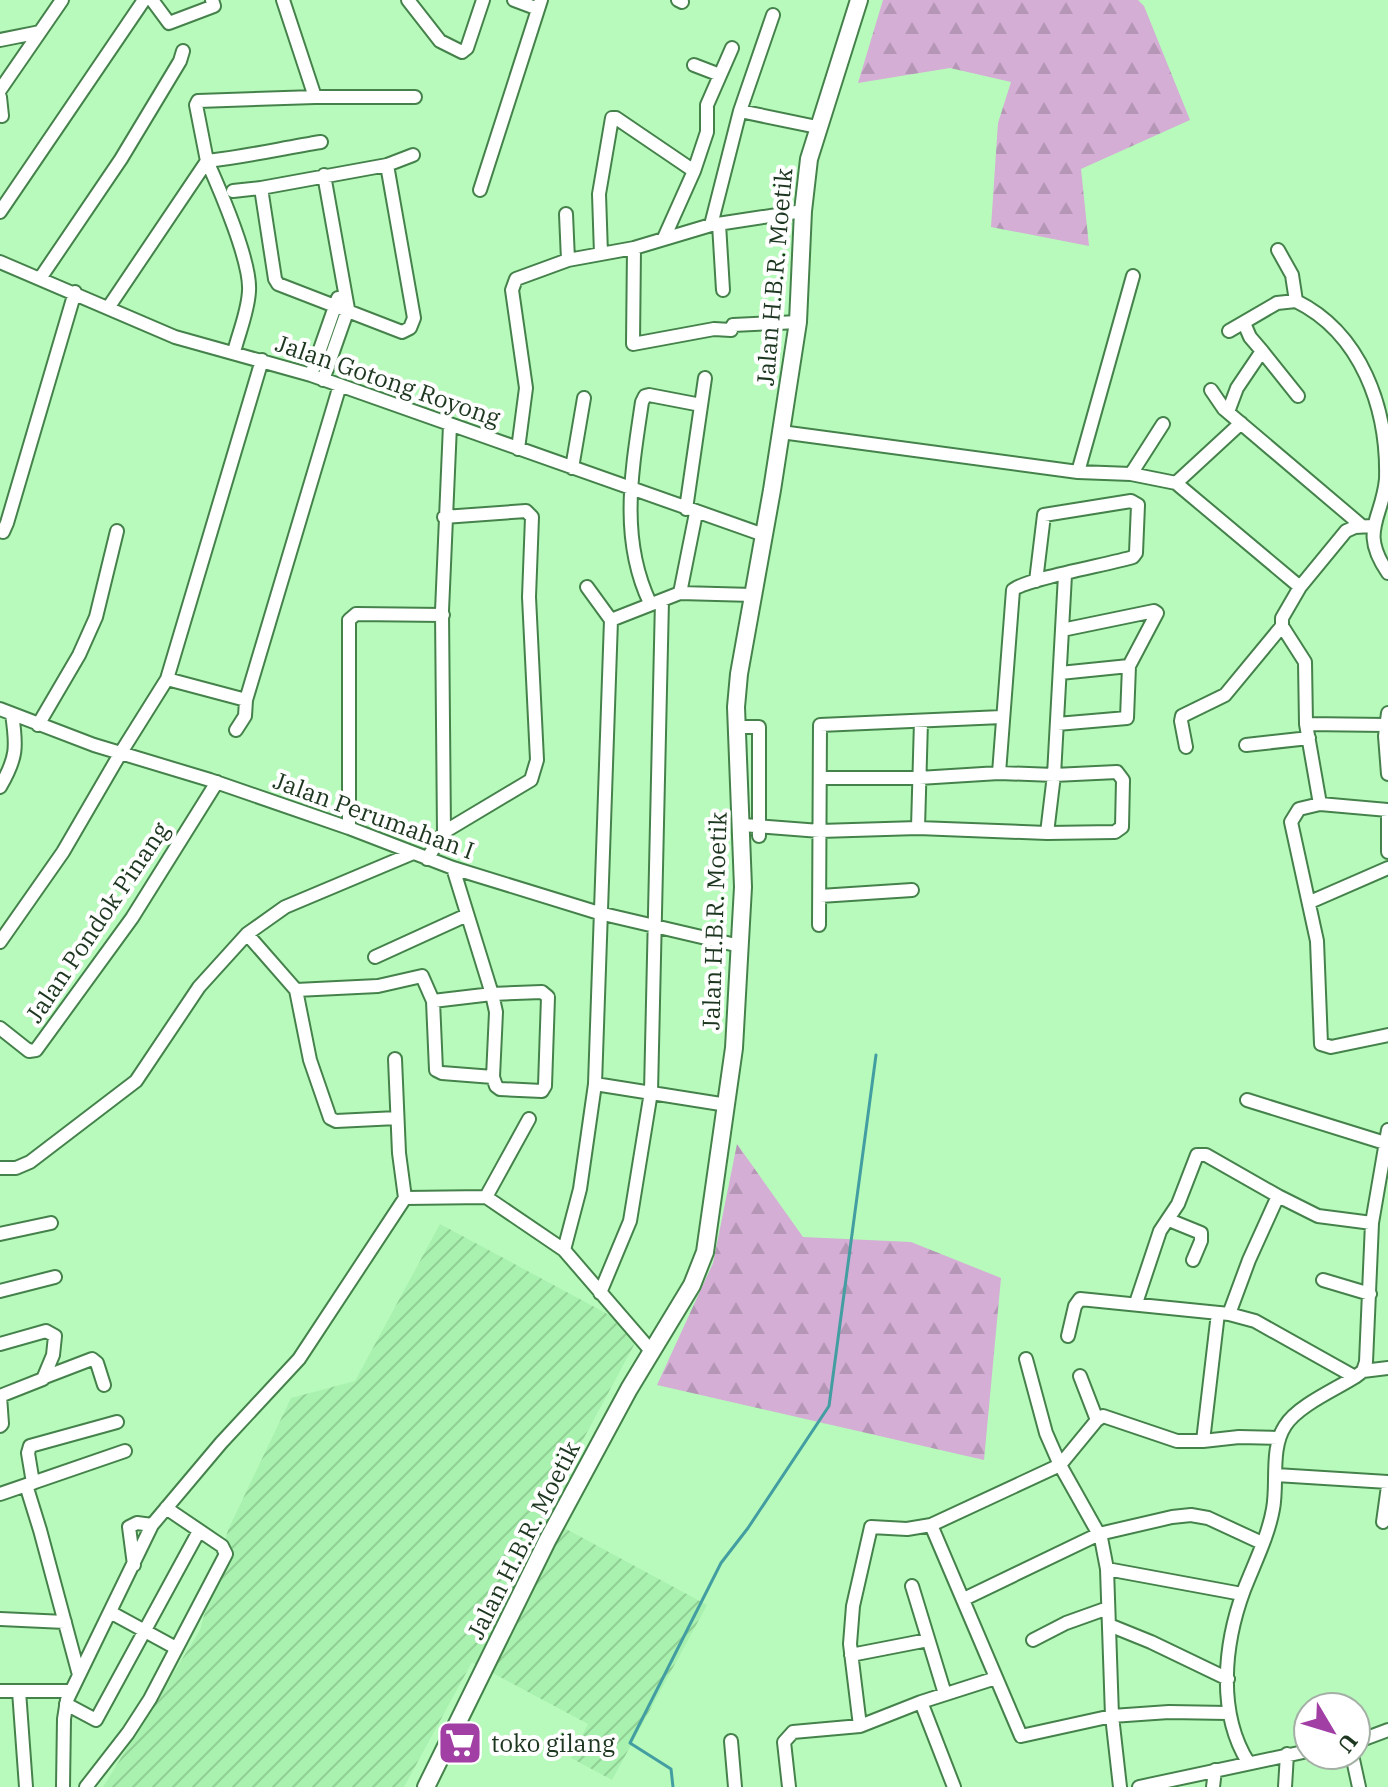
<svg xmlns="http://www.w3.org/2000/svg" width="1388" height="1787" viewBox="0 0 1388 1787" font-family="'IBM Plex Serif',serif">
	<style>
		.industrial { fill: url(#industrial-furrows) }
		.forest { fill: url(#forest-firs) }
		.lines { fill: none; stroke-linecap: round; stroke-linejoin: round }
		.stream { stroke: #439ea2; stroke-width: 3 }
		.minor-casing { stroke: #45824b; stroke-width: 16 }
		.tertiary-casing { stroke: #45824b; stroke-width: 20 }
		.minor { stroke: #fff; stroke-width: 12 }
		.tertiary { stroke: #fff; stroke-width: 16 }
		.labels { text-anchor: middle; dominant-baseline: central; stroke-width: 8; stroke-linejoin: round; paint-order: stroke }
		.street-label { font-size: 24px; fill: #1c361f; stroke: #fff }
		.poi-label { font-size: 24px; fill: #1c361f; stroke: #fff; text-anchor: start }
	</style>
	<defs>
		<pattern id="industrial-furrows" width="10" height="10" patternUnits="userSpaceOnUse" patternTransform="scale(2)"><rect width="10" height="10" fill="#a9f1ae"/><path d="M-1 1l2-2M0 10L10 0M9 11l2-2" fill="none" stroke="#91cf95"/></pattern>
		<pattern id="forest-firs" width="22" height="20" patternUnits="userSpaceOnUse" patternTransform="scale(2)"><rect width="22" height="20" fill="#d4aed4"/><path d="M5 1l3.5 6h-7zM16 11l3.5 6h-7z" fill="#b596b6"/></pattern>
	</defs>
	<rect width="100%" height="100%" fill="#b8fabc"/>
	<!-- industrial -->
	<path class="industrial" d="M440,1224L641,1332L542,1516L707,1605L612,1780L571,1758L588,1724L472,1662L404,1787H103L200,1630L228,1530L291,1398L355,1381Z"/>
	<!-- forest -->
	<path class="forest" d="M883,0H1138L1144,6L1190,120L1081,169L1089,246L991,227L998,123L1011,82L950,68L858,83Z
		M737,1144L803,1237L911,1242L1001,1278L984,1460L657,1385L713,1263Z"/>
	<g class="lines">
		<!-- stream -->
		<path class="stream" d="M673,1787L671,1769L630,1743L721,1563L748,1528L829,1406L876,1055"/>
		<!-- minor casing -->
		<g class="minor-casing">
			<path id="minor" d="M152,0L169,23L214,6L212,0
				M283,0L315,97
				M408,0L440,41L462,52L467,48L483,0
				M514,0L538,9
				M678,0L682,2
				M0,40L40,32
				M694,65L720,75
				M0,90L62,0
				M0,97L2,116
				M740,111L817,127
				M387,165L414,318L410,328L402,332L278,284L275,279L261,188L387,165L413,155
				M480,190L541,0
				M233,191L261,188
				M0,212L144,0
				M566,214L568,260
				M719,224L723,290
				M711,225L740,111L773,15
				M664,238L694,171L707,132V105L732,48
				M634,248L633,344L714,329L731,330L733,325L798,322
				M1278,250L1292,275L1296,301
				M601,254L599,194L612,118H616L694,171
				M0,262L175,337L311,375L764,535
				M1133,276L1078,472L1131,474L1176,483L1300,587
				M41,277L121,159L180,61L183,51
				M108,308L207,161L196,105L198,101L315,97H415
				M1229,331L1277,303L1296,301C1361,333 1388,408 1386,479C1382,520 1359,531 1388,573
				M1262,351L1298,396
				M234,352C239,332 248,312 249,291C251,262 220,190 207,161C245,157 283,148 321,142
				M311,375L338,298
				M323,380L348,309L324,175
				M1211,390L1224,409L1362,526
				M1228,412L1237,388L1262,351L1250,337L1244,323
				M781,432L1078,472
				M518,449L526,388L512,290L516,279L568,260L634,248L711,225L803,211
				M572,468L584,398
				M1131,474L1163,424
				M1176,483L1241,423
				M686,509L705,378
				M0,531L3,532L7,523L75,292
				M587,587L611,620
				M680,593L696,513
				M650,603C619,538 632,470 642,402L645,396L649,395L701,405
				M1060,673L1129,666
				M167,679L246,700L340,385
				M0,709L94,745L210,780L349,828L453,868L599,913L740,946
				M1388,713L1385,736L1388,774
				M1057,724L1127,718L1129,666L1157,613L1154,611L1062,630
				M1306,724L1305,662L1282,626V618L1300,587L1346,531L1355,527L1372,526
				M38,725L79,655L96,617L117,531
				M737,727H759V836
				M236,730L245,716L246,700
				M1246,745L1309,738
				M1186,747L1181,721L1182,716L1225,695L1282,626
				M999,773L1013,590C1025,579 1111,564 1133,557L1136,553L1138,505L1131,501L1044,515L1036,581
				M0,787C17,758 17,747 12,714
				M1320,804L1306,724L1386,725
				M1388,810L1320,804L1299,809L1291,822L1317,941L1321,1044L1331,1047L1388,1035
				M1388,814V852
				M743,825L820,831L918,828L1047,833L1115,832L1122,827L1123,780L1117,772L1054,775L999,773L919,778H820
				M349,828V620L356,614L443,615
				M918,828L921,721
				M444,832L442,611L450,425
				M1047,833L1054,775L1065,575
				M427,859L444,832L531,780L537,760L529,597L532,517L526,511L444,517
				M820,896L912,890
				M1310,902L1388,868
				M819,925L820,725L1002,717
				M247,934L296,990L310,1060L330,1118L336,1121L397,1118
				M0,942L63,852L120,754L167,679L262,360
				M375,957L467,915
				M296,990L378,986L422,976L433,1001L436,1070L442,1073L493,1077L496,1086L500,1089L542,1091L545,1086L548,997L542,992L492,994L453,868
				M433,1001L492,994L496,1012L493,1077
				M0,1028L29,1051L36,1050L132,918L217,782
				M395,1059L399,1153L405,1198
				M595,1084L727,1105
				M1247,1100L1385,1143
				M0,1168H16L30,1162L136,1081L199,987L247,934L285,907L411,854
				M486,1197L529,1119
				M1169,1220L1201,1233V1241L1193,1260
				M0,1234L51,1223
				M564,1250L580,1189L595,1084L611,620L680,593L753,595
				M1323,1280L1370,1294
				M0,1291L55,1277
				M600,1293L630,1221L651,1092L662,600
				M1136,1303L1160,1231L1178,1204L1197,1155H1206L1278,1196
				M1229,1314L1249,1260L1278,1196L1318,1216L1372,1223
				M1068,1336L1075,1306L1080,1299L1229,1314L1255,1321L1355,1377
				M0,1344L46,1331L55,1336L53,1355L43,1379L0,1396
				M1026,1359L1046,1433L1060,1465L1101,1538L1107,1569L1112,1716L1120,1787
				M1363,1371L1388,1368
				M1080,1376L1097,1420
				M45,1377L92,1359L97,1363L104,1385
				M0,1396L2,1424L0,1426
				M1203,1441L1218,1313
				M1276,1475L1388,1482
				M33,1483L28,1453L30,1446L117,1422
				M26,1485L40,1530L79,1675
				M0,1494L125,1451
				M1383,1522L1388,1486
				M931,1525L1021,1736L1112,1716L1169,1712L1228,1713
				M134,1565L129,1527L137,1523L152,1525
				M1107,1569L1242,1594
				M912,1586L945,1694
				M964,1599L1099,1534L1172,1517L1191,1515L1208,1518L1262,1543
				M110,1612L176,1648
				M0,1619L65,1622
				M1109,1625L1151,1642L1228,1679
				M1033,1640L1066,1623L1108,1608
				M851,1655L928,1640
				M0,1691H70
				M19,1691L26,1787
				M921,1702L954,1787
				M66,1704L96,1720L199,1531
				M860,1726L850,1644L853,1606L871,1527L907,1529L931,1525L1060,1465L1097,1420L1103,1416L1177,1441H1203L1239,1437L1278,1438
				M731,1741L735,1787
				M1356,1742L1388,1730
				M1352,1755L1359,1787
				M1248,1762C1217,1712 1224,1644 1244,1590C1254,1564 1268,1537 1273,1509C1278,1483 1270,1449 1285,1426C1297,1406 1336,1389 1355,1377L1363,1371L1366,1362L1372,1223L1388,1130
				M63,1787L64,1719L67,1700L152,1525L221,1443L299,1359L405,1198L486,1197L564,1250L652,1352
				M86,1787L128,1733L150,1699L226,1554L222,1546L166,1508
				M789,1787L784,1742L793,1732L860,1726L921,1702L996,1678
				M1139,1787L1308,1751
				M1213,1787L1215,1770
				M1285,1787L1287,1754"/>
		</g>
		<!-- tertiary casing -->
		<g class="tertiary-casing">
			<path id="tertiary" d="M426,1787L547,1541L629,1389L692,1285L705,1252L734,1048L743,887L736,707L739,674L772,490L798,322L803,211L809,159L859,0"/>
		</g>
		<!-- minor -->
		<use href="#minor" class="minor"/>
		<!-- tertiary -->
		<use href="#tertiary" class="tertiary"/>
	</g>
	<!-- icons -->
	<defs>
		<g id="supermarket-square" transform="scale(2.3)"><rect x="-9" y="-9" width="18" height="18" rx="4" fill="#a13fa5" stroke="#fff"/><path d="M-6-5.5h2.5l.6 2H6L4.5 2H-2.5L-4.4-4H-6ZM-1.5 3.2a1.3 1.3 0 1 0 .1 0ZM3 3.2a1.3 1.3 0 1 0 .1 0Z" fill="#fff"/></g>
	</defs>
	<g fill-rule="evenodd">
		<use href="#supermarket-square" x="460" y="1743"/>
	</g>
	<g class="labels">
		<!-- street labels -->
		<g class="street-label">
			<text transform="translate(774 277) rotate(-85)">Jalan H.B.R. Moetik</text>
			<text transform="translate(388 380) rotate(19)">Jalan Gotong Royong</text>
			<text transform="translate(374 815) rotate(20)">Jalan Perumahan I</text>
			<text transform="translate(714 921) rotate(-88)">Jalan H.B.R. Moetik</text>
			<text transform="translate(97 922) rotate(-56)">Jalan Pondok Pinang</text>
			<text transform="translate(523 1540) rotate(-63)">Jalan H.B.R. Moetik</text>
		</g>
		<!-- poi labels -->
		<g class="poi-label">
			<text x="491" y="1743">toko gilang</text>
		</g>
	</g>
	<!-- north arrow -->
	<g transform="translate(1332 1731) rotate(128)"><circle r="38" fill="#ffffff" stroke="#a4afa5" stroke-width="2"/>
	<path d="M0-6L14 30L0 20L-14 30Z" fill="#a13fa5"/>
	<text y="-12" font-size="22" font-weight="bold" text-anchor="middle" fill="#1c361f">U</text>
	</g>
</svg>
